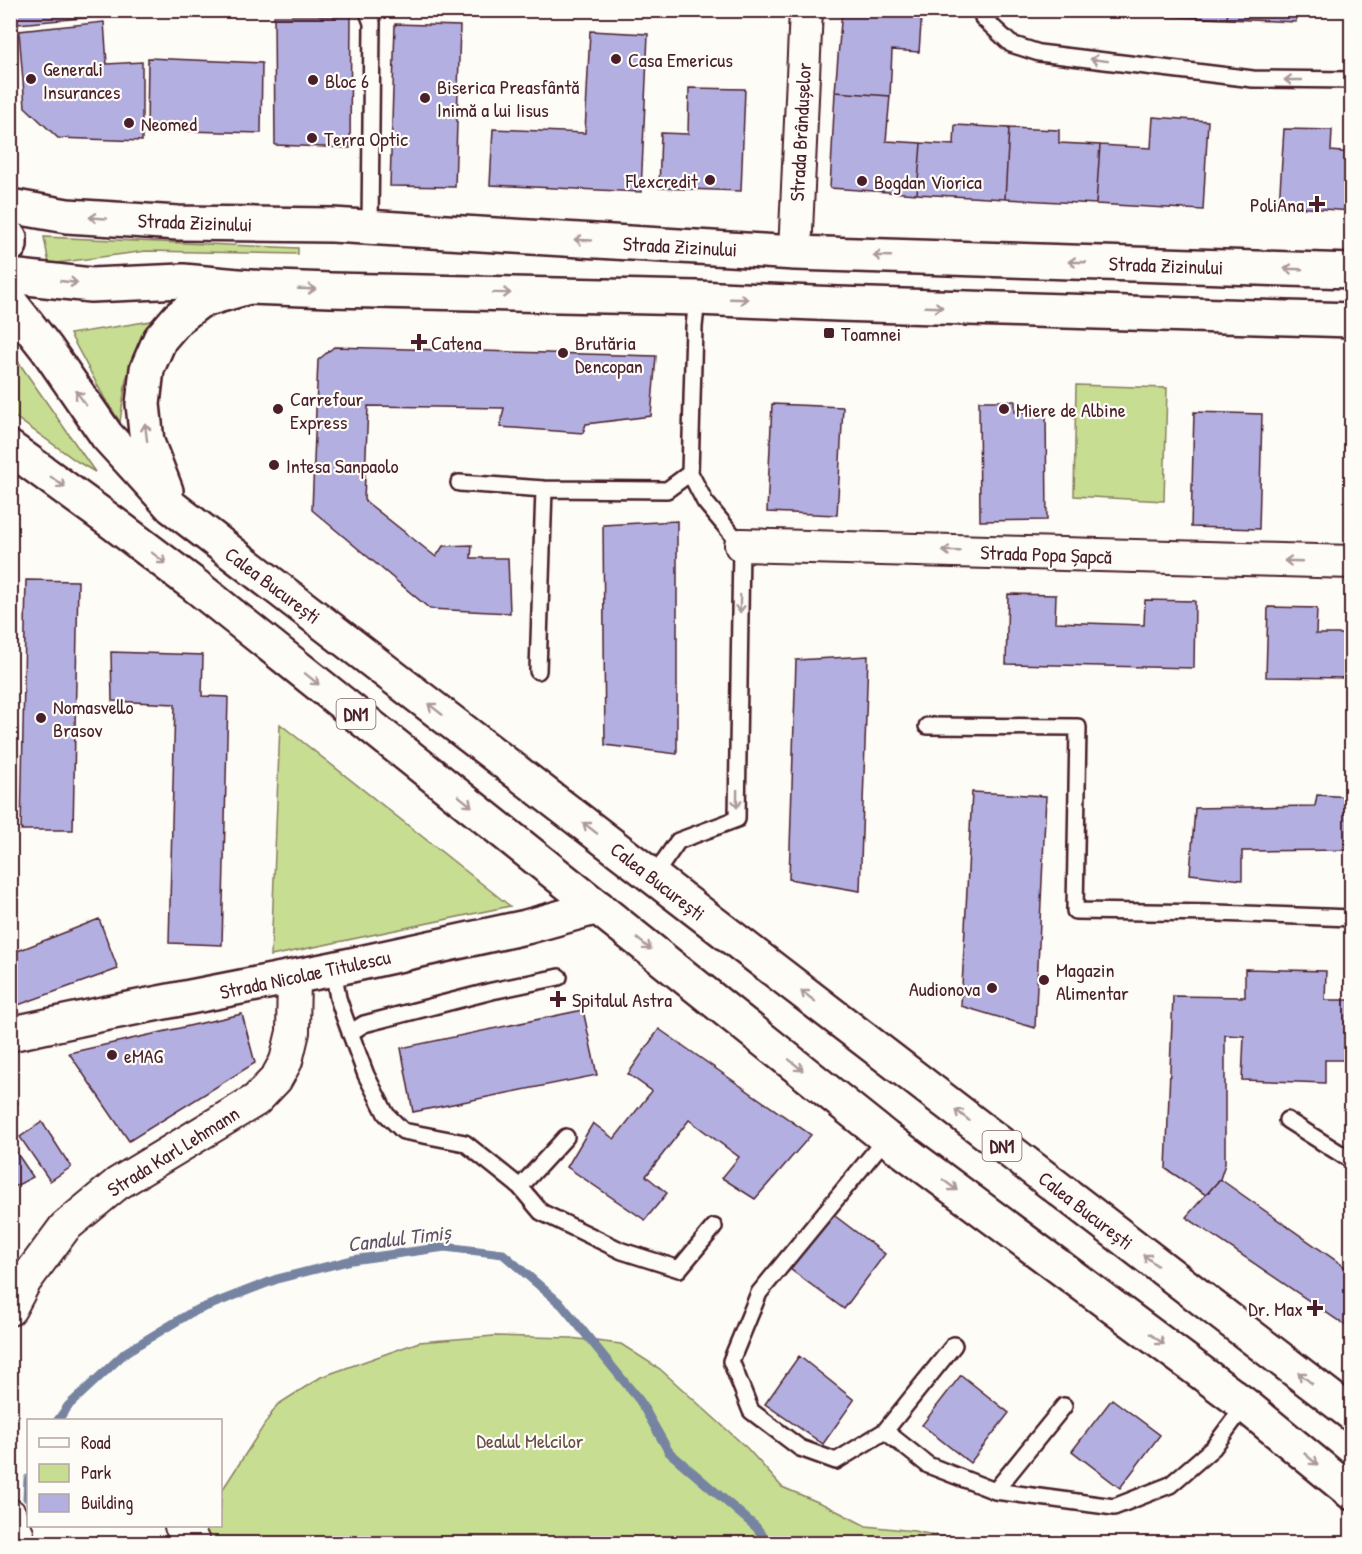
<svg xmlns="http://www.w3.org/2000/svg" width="1362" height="1554" viewBox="0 0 1362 1554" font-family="'Patrick Hand',sans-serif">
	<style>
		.green { fill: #c7dd92; stroke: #887e5e; stroke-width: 1.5 }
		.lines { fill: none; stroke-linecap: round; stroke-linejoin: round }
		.stream { stroke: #7684a1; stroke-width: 9 }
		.building { fill: #b3b0e1; stroke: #4a1f2b; stroke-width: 1.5 }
		.lane-casing { stroke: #4a1f2b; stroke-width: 20 }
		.street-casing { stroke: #4a1f2b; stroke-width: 36 }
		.secondary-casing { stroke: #4a1f2b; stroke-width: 38 }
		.primary-casing { stroke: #4a1f2b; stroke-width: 38 }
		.lane { stroke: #fdfcf7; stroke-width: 15 }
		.street { stroke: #fdfcf7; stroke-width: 32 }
		.secondary { stroke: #fdfcf7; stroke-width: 33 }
		.primary { stroke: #fdfcf7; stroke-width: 33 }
		.oneway { stroke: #ac999b }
		.poi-dot { fill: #4a1f2b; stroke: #fdfcf7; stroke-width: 2 }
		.labels { text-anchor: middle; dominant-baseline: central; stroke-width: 4.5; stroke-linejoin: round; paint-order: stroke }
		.shield { fill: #fdfcf7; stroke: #806168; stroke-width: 1.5 }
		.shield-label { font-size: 18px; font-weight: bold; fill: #4a1f2b }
		.poi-label { font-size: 20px; fill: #4a1f2b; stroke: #fdfcf7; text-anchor: start }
		.street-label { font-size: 20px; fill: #4a1f2b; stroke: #fdfcf7 }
		.park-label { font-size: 20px; fill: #694e45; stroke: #fdfcf7 }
		.water-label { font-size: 21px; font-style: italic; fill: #605166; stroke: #fdfcf7 }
	</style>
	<rect width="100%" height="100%" fill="#fdfcf7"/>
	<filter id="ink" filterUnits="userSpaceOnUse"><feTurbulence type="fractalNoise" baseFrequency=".0167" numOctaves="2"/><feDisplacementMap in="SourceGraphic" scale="12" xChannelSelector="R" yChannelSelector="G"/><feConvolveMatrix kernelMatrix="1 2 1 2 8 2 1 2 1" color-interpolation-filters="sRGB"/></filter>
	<g filter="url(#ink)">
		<!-- green -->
		<path class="green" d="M44,237L298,248V254L146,251L49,264Z
			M157,320L138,351L126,379L120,422L105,399L70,334Z
			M10,350L95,472L78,462L11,414Z
			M1076,385L1167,388L1164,501L1074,496Z
			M280,724L510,906L271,956Z
			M494,1336L570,1338L621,1344L660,1369L747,1448L782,1487L825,1505L866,1526L914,1531L973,1543L208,1544L199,1526H220L221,1492L277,1405L321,1377L419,1342Z"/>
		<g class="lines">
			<!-- stream -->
			<path class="stream" d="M58,1420L68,1406L126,1352L192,1312L277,1279L352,1260L445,1247L503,1254L562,1305L640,1401L669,1452L756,1527L769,1544
				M27,1498L28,1479"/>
		</g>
		<!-- building -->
		<path class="building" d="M16,10H102L103,16L18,24Z
			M682,10H753L752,15L681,14Z
			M842,10H922L919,52L892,50L890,96L835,92Z
			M1031,10H1093V13Z
			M1093,10H1156L1155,16L1093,13Z
			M1156,10H1228L1227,19L1155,16Z
			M1228,10H1296V22L1227,19Z
			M274,16H351L350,148L275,145Z
			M104,22L107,64L142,62V141L58,138L25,107L19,31Z
			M395,24L460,26L455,187L390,186Z
			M590,31L648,34L641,192L490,185L493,129L585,133Z
			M148,58L262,63L261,133L147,130Z
			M689,88L745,89L741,191L659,188L661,133L688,134Z
			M835,92L890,96L886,141L921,143L917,194L830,188Z
			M1153,117L1208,121L1203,210L1096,204L1100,145L1151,148Z
			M955,125L1009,128L1005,199L917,194L921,143L954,145Z
			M1009,128L1059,130V143L1100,145L1096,204L1005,199Z
			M1284,129L1332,130L1331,151L1352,153V211L1279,206Z
			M334,347L656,356L651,416L586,424L583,433L500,427L504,408L368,406L364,500L436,557L443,546L472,545L471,558H508L510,613L430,609L312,510L318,360Z
			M979,401H1015V412H1046L1047,520L980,521Z
			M772,404L843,407L837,515L767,512Z
			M1194,412L1262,414L1259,529L1191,527Z
			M677,521V754L605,745L603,525Z
			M26,580L78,581L73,830H21Z
			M1008,594L1056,595L1055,622L1144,625L1145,600L1195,601L1194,668L1006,664Z
			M1268,607L1317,608L1316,634H1352V678L1266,677Z
			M111,652L203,655L202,696L228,697L222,945L169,943L175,704L112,701Z
			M868,656L860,891L789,879L796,660Z
			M972,792L1046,796L1035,1028L961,1006Z
			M1317,795L1352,797V850L1242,851V880L1190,874L1195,808L1315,806Z
			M99,919L118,969L10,1008V954Z
			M1245,969L1326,971L1325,1000H1352V1060H1325V1083L1242,1080L1244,1036L1225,1035V1164L1220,1179L1206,1195L1166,1169L1173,996L1245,997Z
			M583,1010L597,1075L413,1112L401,1048Z
			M242,1014L255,1063L129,1141L69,1053Z
			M659,1029L811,1135L755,1199L722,1178L739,1157L689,1120L646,1176L667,1193L645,1220L567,1167L593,1123L614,1139L652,1091L628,1074Z
			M10,1086L18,1103L10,1107Z
			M42,1122L71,1167L50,1181L20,1137Z
			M10,1143L33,1177L10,1189Z
			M1220,1179L1352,1272V1330L1186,1217Z
			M831,1213L885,1254L844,1309L790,1269Z
			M799,1356L854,1400L823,1444L765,1404Z
			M961,1375L1009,1413L970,1463L922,1425Z
			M1112,1399L1160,1435L1120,1488L1072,1451Z"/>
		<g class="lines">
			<!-- lane casing -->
			<g class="lane-casing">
				<path id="lane" d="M367,10L372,23L370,228
					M982,10L983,18L1011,44L1039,53L1253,79L1352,80
					M459,483L544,489L667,490L690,473
					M538,671L544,489
					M927,726L1078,727L1075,911L1217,913L1352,918
					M653,877L678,841L737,819L741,545L705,502L690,473L694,327L697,298
					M333,969L338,998L344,1016L366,1075L386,1114L403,1131L465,1143L520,1187
					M350,1033L364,1024L492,991L559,977
					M1287,1120L1352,1161
					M566,1137L520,1187L541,1212L622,1251L679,1269L714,1227
					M886,1138L759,1293L731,1361L751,1411L800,1448L836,1461L885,1431L954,1345
					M885,1431L928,1465L995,1491L1114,1507L1170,1485L1213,1448L1245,1405
					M995,1491L1064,1406"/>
			</g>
			<!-- street casing -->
			<g class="street-casing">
				<path id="street" d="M795,253L806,10
					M741,545L1352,562
					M10,1309L25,1281L65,1227L117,1184L256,1100L276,1079L286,1061L293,1032L294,977
					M10,1515L17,1533L16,1544
					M181,1526L191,1538L194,1544"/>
			</g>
			<!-- secondary casing -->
			<g class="secondary-casing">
				<path id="secondary" d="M10,206L67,216L178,223L332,225L795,253L1352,271
					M10,276L91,285L183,281L249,287L330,290L697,298L838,304L1352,320
					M10,1034L103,1014L333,969L526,927L598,907"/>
			</g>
			<!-- primary casing -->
			<g class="primary-casing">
				<path id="primary" d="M10,238V245
					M10,302L47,349L107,436L172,507L1352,1414
					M10,448L113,523L192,583L886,1138L1245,1405L1352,1493
					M166,491L147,442L143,404L147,369L160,339L178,318L200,301L249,287"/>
			</g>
			<!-- lane -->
			<use href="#lane" class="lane"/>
			<!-- street -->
			<use href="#street" class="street"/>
			<!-- secondary -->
			<use href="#secondary" class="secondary"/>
			<!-- primary -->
			<use href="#primary" class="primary"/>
		</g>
		<!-- one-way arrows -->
		<defs><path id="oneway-shaft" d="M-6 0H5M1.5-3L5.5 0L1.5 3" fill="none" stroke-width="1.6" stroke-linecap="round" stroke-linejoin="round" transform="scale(1.5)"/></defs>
		<g class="oneway">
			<use href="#oneway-shaft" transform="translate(1099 60) rotate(-173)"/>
			<use href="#oneway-shaft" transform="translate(1293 80) rotate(-180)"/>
			<use href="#oneway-shaft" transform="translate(98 218) rotate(-176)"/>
			<use href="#oneway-shaft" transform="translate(583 240) rotate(-177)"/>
			<use href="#oneway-shaft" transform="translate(882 256) rotate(-178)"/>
			<use href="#oneway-shaft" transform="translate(1077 262) rotate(-178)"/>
			<use href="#oneway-shaft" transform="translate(1293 269) rotate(-178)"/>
			<use href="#oneway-shaft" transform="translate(69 282) rotate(6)"/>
			<use href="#oneway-shaft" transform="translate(307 289) rotate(2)"/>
			<use href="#oneway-shaft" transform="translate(502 293) rotate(1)"/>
			<use href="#oneway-shaft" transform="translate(739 299) rotate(2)"/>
			<use href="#oneway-shaft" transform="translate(934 307) rotate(2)"/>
			<use href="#oneway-shaft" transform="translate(81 398) rotate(-125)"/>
			<use href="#oneway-shaft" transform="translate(146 432) rotate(-97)"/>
			<use href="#oneway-shaft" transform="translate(58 482) rotate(36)"/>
			<use href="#oneway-shaft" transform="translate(951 551) rotate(-178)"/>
			<use href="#oneway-shaft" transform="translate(159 558) rotate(37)"/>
			<use href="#oneway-shaft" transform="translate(1293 561) rotate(-178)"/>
			<use href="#oneway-shaft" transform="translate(740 604) rotate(91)"/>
			<use href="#oneway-shaft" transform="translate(312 679) rotate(39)"/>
			<use href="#oneway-shaft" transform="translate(435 709) rotate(-142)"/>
			<use href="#oneway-shaft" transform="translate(737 799) rotate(91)"/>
			<use href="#oneway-shaft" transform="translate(465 801) rotate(39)"/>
			<use href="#oneway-shaft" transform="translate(590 828) rotate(-142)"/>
			<use href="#oneway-shaft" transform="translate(644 944) rotate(39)"/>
			<use href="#oneway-shaft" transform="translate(808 996) rotate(-142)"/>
			<use href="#oneway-shaft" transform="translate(796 1065) rotate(39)"/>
			<use href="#oneway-shaft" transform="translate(962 1115) rotate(-142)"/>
			<use href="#oneway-shaft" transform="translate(950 1185) rotate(37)"/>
			<use href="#oneway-shaft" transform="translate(1150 1260) rotate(-142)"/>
			<use href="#oneway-shaft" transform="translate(1157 1339) rotate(37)"/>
			<use href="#oneway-shaft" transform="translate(1305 1378) rotate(-142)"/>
			<use href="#oneway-shaft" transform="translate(1311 1459) rotate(40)"/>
		</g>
	</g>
	<!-- markers -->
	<g class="poi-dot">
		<circle cx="616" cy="59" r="6"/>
		<circle cx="31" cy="79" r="6"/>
		<circle cx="313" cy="80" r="6"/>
		<circle cx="425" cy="98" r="6"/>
		<circle cx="129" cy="123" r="6"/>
		<circle cx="312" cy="138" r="6"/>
		<circle cx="710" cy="180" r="6"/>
		<circle cx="862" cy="181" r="6"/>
		<path d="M1314 195h6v6h6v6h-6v6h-6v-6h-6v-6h6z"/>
		<rect x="823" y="327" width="12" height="12" rx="3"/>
		<path d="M416 333h6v6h6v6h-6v6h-6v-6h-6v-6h6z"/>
		<circle cx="563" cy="353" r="6"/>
		<circle cx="278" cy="409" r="6"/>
		<circle cx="1004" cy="409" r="6"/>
		<circle cx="274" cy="465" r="6"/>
		<circle cx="41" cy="718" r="6"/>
		<circle cx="1044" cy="980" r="6"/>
		<circle cx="992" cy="988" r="6"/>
		<path d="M555 990h6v6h6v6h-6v6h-6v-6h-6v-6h6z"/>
		<circle cx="112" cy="1055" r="6"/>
		<path d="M1312 1299h6v6h6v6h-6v6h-6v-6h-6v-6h6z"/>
	</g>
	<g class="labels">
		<!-- shield labels -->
		<g class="shield">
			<rect x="336.5" y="699" width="39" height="30" rx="4.5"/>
			<rect x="982.5" y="1131" width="39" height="30" rx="4.5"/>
		</g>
		<g class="shield-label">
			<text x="356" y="714">DN1</text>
			<text x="1002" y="1146">DN1</text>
		</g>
		<!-- poi labels -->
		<g class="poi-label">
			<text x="628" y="59">Casa Emericus</text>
			<text x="43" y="68">Generali<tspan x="43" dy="23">Insurances</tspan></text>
			<text x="325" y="80">Bloc 6</text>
			<text x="437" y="86">Biserica Preasfântă<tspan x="437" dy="23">Inimă a lui Iisus</tspan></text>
			<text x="141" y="123">Neomed</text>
			<text x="324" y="138">Terra Optic</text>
			<text x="698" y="180" text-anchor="end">Flexcredit</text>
			<text x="874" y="181">Bogdan Viorica</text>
			<text x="1304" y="204" text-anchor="end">PoliAna</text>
			<text x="841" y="333">Toamnei</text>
			<text x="431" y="342">Catena</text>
			<text x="575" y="342">Brutăria<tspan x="575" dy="23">Dencopan</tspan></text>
			<text x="290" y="398">Carrefour<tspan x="290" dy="23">Express</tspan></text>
			<text x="1016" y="409">Miere de Albine</text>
			<text x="286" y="465">Intesa Sanpaolo</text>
			<text x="53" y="706">Nomasvello<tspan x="53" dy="23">Brasov</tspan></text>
			<text x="1056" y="969">Magazin<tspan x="1056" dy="23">Alimentar</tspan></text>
			<text x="980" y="988" text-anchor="end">Audionova</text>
			<text x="572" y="999">Spitalul Astra</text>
			<text x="124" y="1055">eMAG</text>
			<text x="1303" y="1308" text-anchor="end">Dr. Max</text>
		</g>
		<!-- street labels -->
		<g class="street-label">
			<text transform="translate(800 132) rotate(-87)">Strada Brândușelor</text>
			<text transform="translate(195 222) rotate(2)">Strada Zizinului</text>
			<text transform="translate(680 246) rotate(3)">Strada Zizinului</text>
			<text transform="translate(1166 265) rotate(2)">Strada Zizinului</text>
			<text transform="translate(1046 554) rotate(2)">Strada Popa Șapcă</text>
			<text transform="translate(273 585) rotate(37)">Calea București</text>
			<text transform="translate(658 881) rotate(38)">Calea București</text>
			<text transform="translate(305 974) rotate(-12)">Strada Nicolae Titulescu</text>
			<text transform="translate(173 1151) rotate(-32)">Strada Karl Lehmann</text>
			<text transform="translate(1086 1210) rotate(38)">Calea București</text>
		</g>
		<!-- park labels -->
		<g class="park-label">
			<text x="530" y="1440">Dealul Melcilor</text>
		</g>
		<!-- water labels -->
		<g class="water-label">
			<text transform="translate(399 1238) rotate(-7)">Canalul Timiș</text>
		</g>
	</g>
	<!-- margin -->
	<rect width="1362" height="1554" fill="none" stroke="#fdfcf7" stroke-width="36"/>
	<rect x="18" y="18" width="1326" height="1518" fill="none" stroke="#4a1f2b" stroke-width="2" filter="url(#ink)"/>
	<!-- legend -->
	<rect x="27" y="1419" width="195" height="108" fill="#fdfcf7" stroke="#b5a4a5" stroke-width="1.5"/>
	<rect x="39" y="1438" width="30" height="9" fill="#fdfcf7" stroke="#b5a4a5" stroke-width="1.5"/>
	<text x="81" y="1449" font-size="18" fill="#4a1f2b">Road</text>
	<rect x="39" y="1464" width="30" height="18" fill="#c7dd92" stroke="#b5a4a5" stroke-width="1.5"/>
	<text x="81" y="1479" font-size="18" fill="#4a1f2b">Park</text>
	<rect x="39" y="1494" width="30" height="18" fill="#b3b0e1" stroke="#b5a4a5" stroke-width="1.5"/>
	<text x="81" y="1509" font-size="18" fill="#4a1f2b">Building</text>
</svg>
